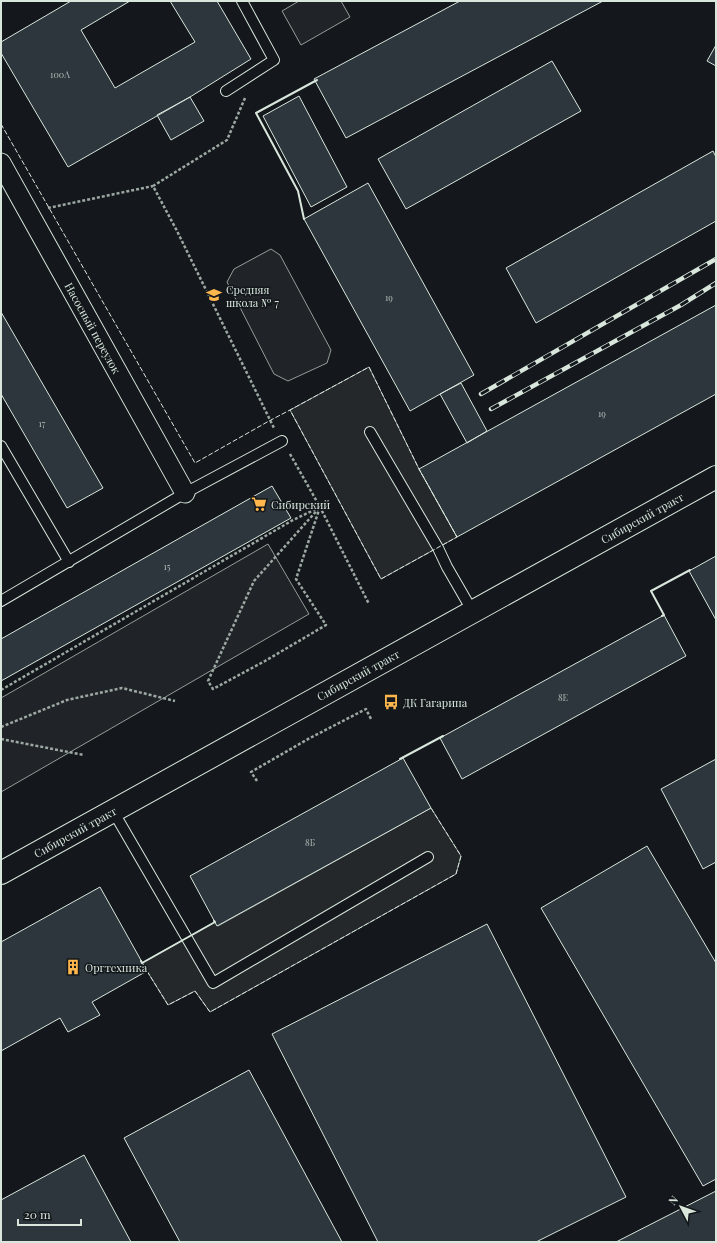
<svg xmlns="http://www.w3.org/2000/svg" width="717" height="1243" viewBox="0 0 717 1243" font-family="'Playfair Display',serif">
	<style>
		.green { fill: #202428; stroke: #939e99 }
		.parking { fill: #24282b; stroke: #939e99 }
		.building { fill: #2c363c; stroke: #d8e6dc }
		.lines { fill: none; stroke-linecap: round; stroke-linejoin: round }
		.lane-casing { stroke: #d8e6dc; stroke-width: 12 }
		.street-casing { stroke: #d8e6dc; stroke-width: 21 }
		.secondary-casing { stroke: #d8e6dc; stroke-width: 24 }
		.path { stroke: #9da8a2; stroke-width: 2.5; stroke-dasharray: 3 2; stroke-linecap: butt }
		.lane { stroke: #14181c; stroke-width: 10 }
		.street { stroke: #14181c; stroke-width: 19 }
		.secondary { stroke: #14181c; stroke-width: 22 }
		.rail-casing { stroke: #d8e6dc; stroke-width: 4.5 }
		.rail { stroke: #14181c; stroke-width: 3; stroke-dasharray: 9; stroke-linecap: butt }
		.fence { stroke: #d8e6dc; stroke-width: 1; stroke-dasharray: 5 2; stroke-linecap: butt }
		.wall { stroke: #d8e6dc; stroke-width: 2 }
		.labels { text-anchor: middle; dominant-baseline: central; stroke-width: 3; stroke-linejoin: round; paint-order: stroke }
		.number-label { font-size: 9px; fill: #adbab4 }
		.poi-label { font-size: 11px; fill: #d8e6dc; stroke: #14181c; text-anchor: start }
		.street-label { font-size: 11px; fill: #d8e6dc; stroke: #14181c }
	</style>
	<rect width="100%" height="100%" fill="#14181c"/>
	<!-- green -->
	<path class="green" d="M299,1H341L350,17L301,45L282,11Z
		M271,249L280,255L331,350L327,363L288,381L274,374L227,282L234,269Z
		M268,544L309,614L1,792V698Z"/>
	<!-- parking -->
	<path class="parking" d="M369,367L419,469L457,537L381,579L290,410Z
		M431,808L461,856L456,874L210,1012L195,991L168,1005L142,963L215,922L218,926Z"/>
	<!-- building -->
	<path class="building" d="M71,1H130L81,30L115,88L195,42L170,1H217L251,59L190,97L68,167L1,53V42Z
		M460,1H603L346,138L314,79Z
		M716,45V66L707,61Z
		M552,61L581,111L406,209L378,159Z
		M299,96L347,187L311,207L263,116Z
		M190,97L204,121L171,140L157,115Z
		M713,151L716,157V221L536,323L506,268Z
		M368,183L474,375L410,411L304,219Z
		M716,305V394L457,537L419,469Z
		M1,312L103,488L67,508L1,394Z
		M461,383L487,431L467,443L440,394Z
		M272,486L291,518L1,681V639Z
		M716,556V620L689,571Z
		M664,615L686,656L462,779L440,738Z
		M403,758L431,808L217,926L190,876Z
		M716,759V862L703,869L661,789Z
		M647,846L716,963V1179L703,1186L541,908Z
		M100,887L147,971L92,1002L100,1015L68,1032L60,1018L1,1051V942Z
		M487,924L626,1197L536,1242H378L272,1034Z
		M249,1070L342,1242H180L124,1138Z
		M84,1155L131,1242H1V1200Z
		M716,1191V1242H616Z"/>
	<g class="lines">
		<!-- lane casing -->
		<g class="lane-casing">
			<path id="lane" d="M226,91L274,60L242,1
				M370,432L438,548L447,567L473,612
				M1,446L69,562
				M1,601L185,493L282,441
				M113,811L213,983L428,857"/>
		</g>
		<!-- street casing -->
		<g class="street-casing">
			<path id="street" d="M1,163L185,493"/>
		</g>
		<!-- secondary casing -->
		<g class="secondary-casing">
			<path id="secondary" d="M1,873L716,477"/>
		</g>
		<!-- path -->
		<path class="path" d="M245,98L227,140L153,186L177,231L274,428
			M48,208L153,186
			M290,454L320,507L369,604
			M320,507L296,579L326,625L265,661L213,689L208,681L254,581Z
			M1,690L293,520L318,508
			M1,727L67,700L122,688L175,701
			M1,739L84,755
			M257,781L251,772L310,738L366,709L371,719"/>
		<!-- lane -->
		<use href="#lane" class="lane"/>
		<!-- street -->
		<use href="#street" class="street"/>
		<!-- secondary -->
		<use href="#secondary" class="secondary"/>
		<!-- rail casing -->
		<g class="rail-casing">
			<path id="rail" d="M481,394L716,259
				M491,409L681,305L716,283"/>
		</g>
		<!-- rail -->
		<use href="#rail" class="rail"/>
		<!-- fence -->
		<path class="fence" d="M1,124L195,463L269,421L290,410
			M369,367L419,469L457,537L381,579L290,410Z
			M147,971L168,1005L195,991L210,1012L456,874L461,856L431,808"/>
		<!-- wall -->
		<path class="wall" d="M304,219L298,191L256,113L317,80
			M662,616L664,615L651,591L690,570
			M400,759L443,736
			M141,961L142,963L215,922L214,921"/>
	</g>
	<!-- icons -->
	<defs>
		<g id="school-bare" transform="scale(1.2)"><path d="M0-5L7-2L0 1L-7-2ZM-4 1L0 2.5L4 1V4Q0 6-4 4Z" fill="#ffb74d" stroke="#14181c" stroke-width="2.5" paint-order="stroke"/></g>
		<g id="supermarket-bare" transform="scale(1.2)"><path d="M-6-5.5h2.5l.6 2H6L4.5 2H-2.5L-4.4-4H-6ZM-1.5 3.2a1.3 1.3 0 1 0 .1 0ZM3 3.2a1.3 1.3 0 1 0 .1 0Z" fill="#ffb74d" stroke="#14181c" stroke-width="2.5" paint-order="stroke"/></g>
		<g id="bus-bare" transform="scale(1.2)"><path d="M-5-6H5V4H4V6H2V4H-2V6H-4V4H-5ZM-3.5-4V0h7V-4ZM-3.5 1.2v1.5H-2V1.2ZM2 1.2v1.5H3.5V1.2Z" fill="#ffb74d" stroke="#14181c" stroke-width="2.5" paint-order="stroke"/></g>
		<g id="building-bare" transform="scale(1.2)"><path d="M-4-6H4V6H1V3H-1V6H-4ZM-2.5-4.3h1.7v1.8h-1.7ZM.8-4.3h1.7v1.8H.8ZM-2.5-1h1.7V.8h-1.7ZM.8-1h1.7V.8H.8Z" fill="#ffb74d" stroke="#14181c" stroke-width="2.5" paint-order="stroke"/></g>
	</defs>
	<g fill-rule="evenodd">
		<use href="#school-bare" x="214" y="295"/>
		<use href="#supermarket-bare" x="259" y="504"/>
		<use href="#bus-bare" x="391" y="702"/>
		<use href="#building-bare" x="73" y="967"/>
	</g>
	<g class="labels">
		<!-- number labels -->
		<g class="number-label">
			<text x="60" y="74">100А</text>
			<text x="389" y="297">19</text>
			<text x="602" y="413">19</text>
			<text x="42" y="423">17</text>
			<text x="167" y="566">15</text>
			<text x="563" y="697">8Е</text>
			<text x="310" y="842">8Б</text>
		</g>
		<!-- poi labels -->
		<g class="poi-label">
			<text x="226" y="289">Средняя<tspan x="226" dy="13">школа № 7</tspan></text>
			<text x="271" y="504">Сибирский</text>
			<text x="403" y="702">ДК Гагарина</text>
			<text x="85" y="967">Оргтехника</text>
		</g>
		<!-- street labels -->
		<g class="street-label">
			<text transform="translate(93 328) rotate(61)">Насосный переулок</text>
			<text transform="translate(642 518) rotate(-29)">Сибирский тракт</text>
			<text transform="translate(358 675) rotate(-29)">Сибирский тракт</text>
			<text transform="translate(75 832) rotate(-29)">Сибирский тракт</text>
		</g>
	</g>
	<!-- border -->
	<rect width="717" height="1243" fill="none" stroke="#d8e6dc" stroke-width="4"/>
	<!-- north arrow -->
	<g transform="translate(681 1207) rotate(311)" stroke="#14181c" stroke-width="3" paint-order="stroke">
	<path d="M0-3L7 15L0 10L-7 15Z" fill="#d8e6dc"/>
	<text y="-6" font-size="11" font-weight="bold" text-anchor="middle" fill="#d8e6dc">N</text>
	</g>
	<!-- scale -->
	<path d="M18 1219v6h63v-6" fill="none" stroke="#d8e6dc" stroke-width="2"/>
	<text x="24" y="1219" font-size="12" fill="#d8e6dc" stroke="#14181c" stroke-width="3" paint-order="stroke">20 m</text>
</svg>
